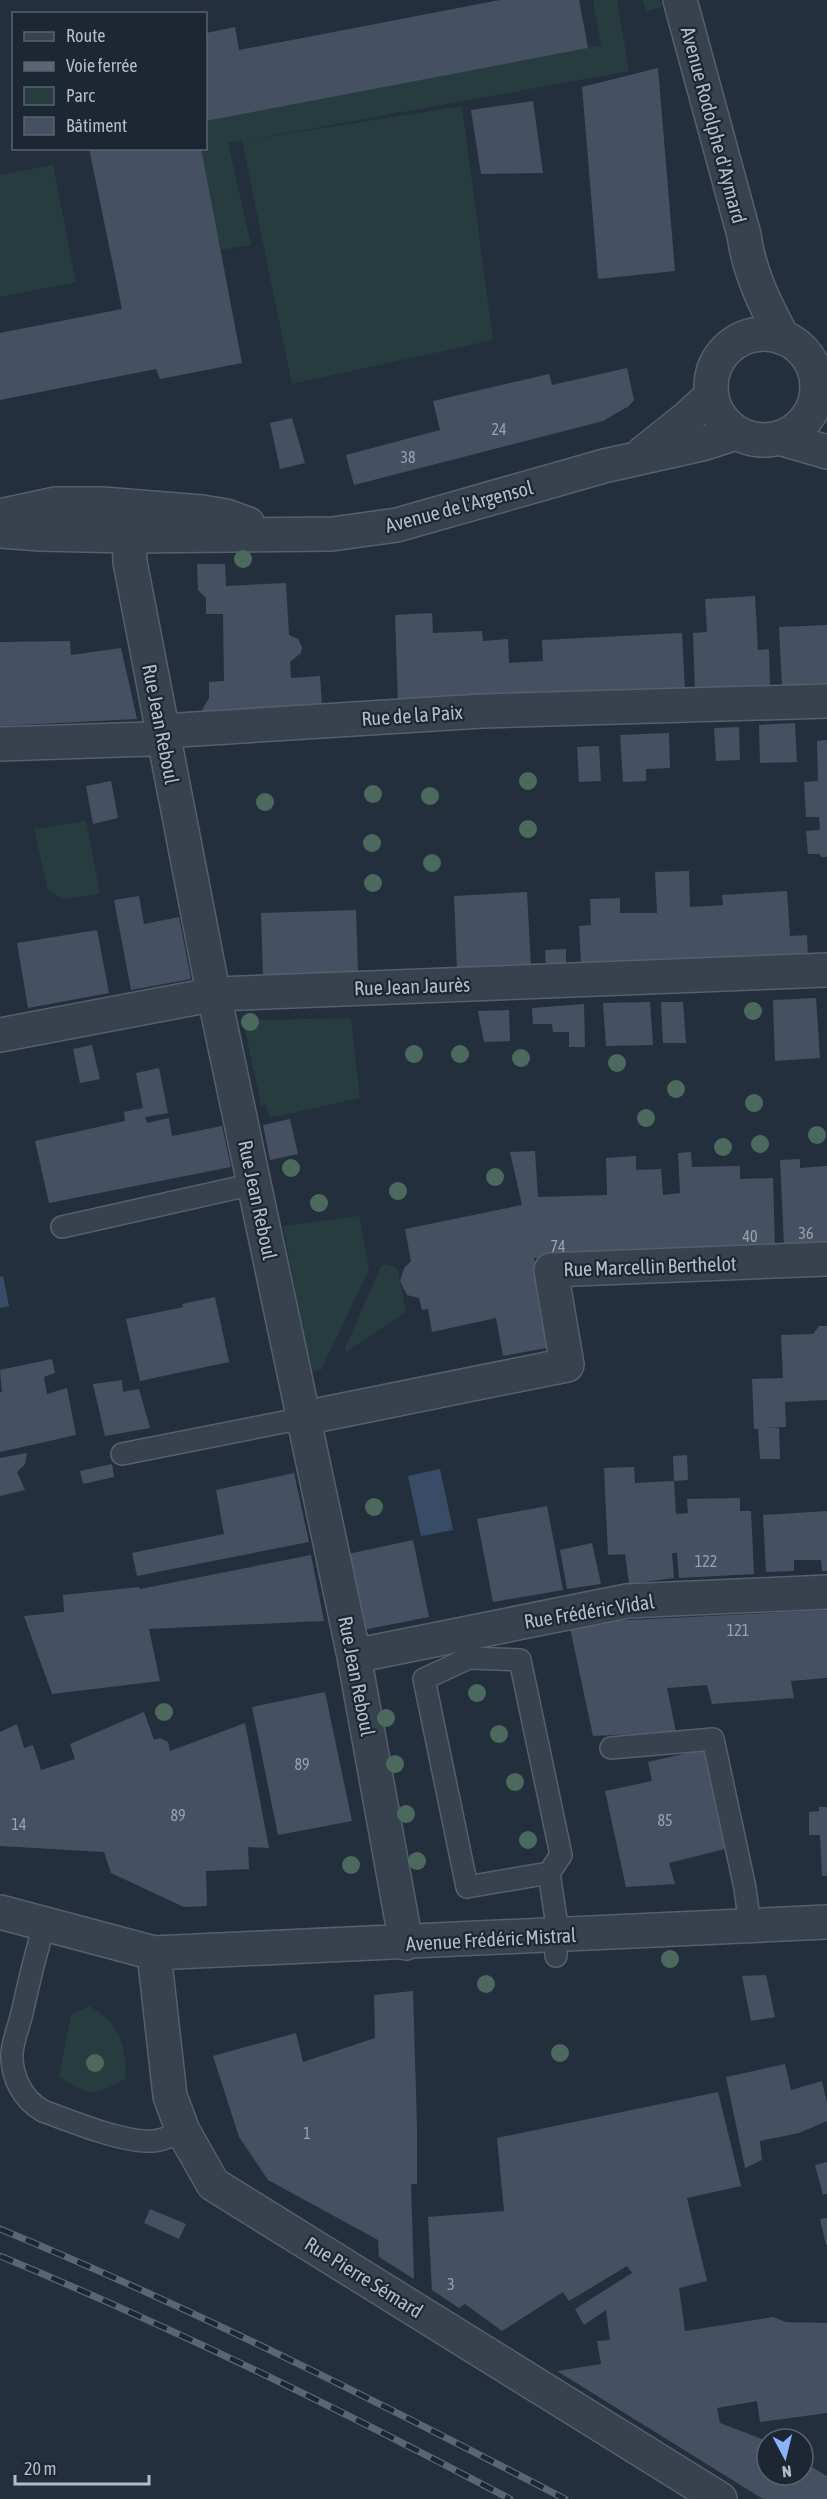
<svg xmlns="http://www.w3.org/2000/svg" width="827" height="2499" viewBox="0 0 827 2499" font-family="'Asap Condensed',sans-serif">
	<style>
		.green { fill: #263c3f }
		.water { fill: #394c67 }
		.building { fill: #455162 }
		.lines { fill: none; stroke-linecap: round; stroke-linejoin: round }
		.service-casing { stroke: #565f6c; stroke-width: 24 }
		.minor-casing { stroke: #565f6c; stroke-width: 36 }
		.tertiary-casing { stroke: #565f6c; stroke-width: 36 }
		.service { stroke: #38414e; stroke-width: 21 }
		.minor { stroke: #38414e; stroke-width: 33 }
		.tertiary { stroke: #38414e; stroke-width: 33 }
		.rail-casing { stroke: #5a6575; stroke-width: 7 }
		.rail { stroke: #1d2633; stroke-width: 4.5; stroke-dasharray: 14; stroke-linecap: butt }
		.tree { fill: #4b6a5d }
		.labels { text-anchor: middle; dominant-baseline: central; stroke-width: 4.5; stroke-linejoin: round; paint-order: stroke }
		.number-label { font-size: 16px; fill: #98a1af }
		.street-label { font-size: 20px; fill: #b4bcc9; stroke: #1d2633 }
	</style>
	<rect width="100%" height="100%" fill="#242f3e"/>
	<!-- green -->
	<path class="green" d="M593,0H617L629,71L248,140L462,106L493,340L292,384L242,141L228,143L251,245L220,250L201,149L206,148V121L601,45Z
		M643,0H660L662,7L646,11Z
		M53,165L76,282L0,297V175Z
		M86,821L100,894L63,899L48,890L34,829Z
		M351,1018L360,1098L270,1118L266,1104L261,1105L245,1030L259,1020Z
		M359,1216L369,1267L367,1274L321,1370L311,1371L283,1226Z
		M386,1264L395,1267L398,1271L406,1312L346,1352L345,1348L381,1266Z
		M89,2006C121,2023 125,2045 126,2078C96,2097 88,2096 59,2076L71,2015Z"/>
	<!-- water -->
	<path class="water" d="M3,1276L9,1306L0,1308V1277Z
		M440,1469L453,1530L421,1536L408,1476Z"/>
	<!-- building -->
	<path class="building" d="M500,0H579L588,48L206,121V33L235,27L239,50Z
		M658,68L675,271L598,279L582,87Z
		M533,101L543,173L481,174L471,110Z
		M89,148H201L242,363L160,379L156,369L0,400V333L122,309Z
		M627,368L634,400L629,406L603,421L354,485L346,455L440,430L433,401L549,374L552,385Z
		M292,418L305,463L280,469L270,423Z
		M197,564H225L226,586L286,583L289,635L298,639L302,647L301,653L290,662L291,678L320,676L322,705L201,712L209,698V682L224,681L223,614H206V598L198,590Z
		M755,596L758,650L769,649L770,687L695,690L693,633L707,632L705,599Z
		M432,613L433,633L482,631L483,641L508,639L509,663L543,661L542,640L682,633L685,691L398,703L395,615Z
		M827,625V683L782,686L779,627Z
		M70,641L71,655L121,648L137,719L0,726V642Z
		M795,723L797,762L760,763L759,725Z
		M739,727L740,760L716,761L714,728Z
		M669,733L670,768L646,769V781L623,782L620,735Z
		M827,740V857H821L820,854H808L806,831L820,830L819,817H806L804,782L818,781L817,741Z
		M599,746L601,781L579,782L577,747Z
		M111,781L118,818L93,824L86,786Z
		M689,871L690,907L723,905L722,895L787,891L790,936L807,935L808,957L581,965L579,926L591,925L590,899L620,898V913H657L655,872Z
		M527,892L531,966L457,969L454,896Z
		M139,896L144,924L179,917L191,979L131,990L114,900Z
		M356,910L358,972L263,977L261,913Z
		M97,930L109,993L28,1008L17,943Z
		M566,949V966H546L545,950Z
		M816,998L820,1058L775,1061L773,1000Z
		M650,1002L653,1045L606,1046L603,1003Z
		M661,1002H683L686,1043H663Z
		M584,1004L585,1047H569V1032H553L552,1024H533L532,1008Z
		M509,1010L510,1041L484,1042L478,1011Z
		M92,1045L100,1079L80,1083L73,1049Z
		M159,1068L168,1113L145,1117L147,1123L169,1118L172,1136L222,1126L231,1167L49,1203L35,1141L125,1121L124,1112L143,1108L136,1073Z
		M290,1119L298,1154L270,1160L263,1125Z
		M535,1151L538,1197L607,1195L606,1158L636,1156V1170L661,1169L663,1195L680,1193L678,1153L691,1152L692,1167L740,1166V1179L773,1178L775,1247L534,1258L552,1347L503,1356L496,1318L432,1332L428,1309L422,1310L419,1298L407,1295L400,1281L404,1268L411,1261L405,1229L522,1205L510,1152Z
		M800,1159V1168L827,1166V1245L784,1246L780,1160Z
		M215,1297L229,1362L140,1381L126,1319L183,1307L182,1304Z
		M819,1326H827V1400L785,1402L786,1427L765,1428H779L780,1459H760L758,1429H754L752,1379L783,1378L781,1335L813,1334Z
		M52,1359L55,1373L44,1377L47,1394L67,1388L76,1435L0,1452V1392H2L0,1370Z
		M122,1380L123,1392L139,1389L150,1428L105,1436L93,1384Z
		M27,1453L25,1464L17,1472L25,1490L0,1496V1458Z
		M687,1455L688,1480L674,1481L673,1456Z
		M112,1464L114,1477L83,1484L80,1471Z
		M634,1467L635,1483L674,1481L676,1514L688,1513L687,1499L740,1498V1511H751L754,1574L679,1578L677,1553H672L674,1578L629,1584L625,1554L608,1555L604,1468Z
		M294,1473L309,1542L137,1576L132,1553L224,1534L216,1490Z
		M547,1506L563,1590L493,1602L477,1519Z
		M827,1511V1571H822L821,1560H794V1571L766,1572L763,1515Z
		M413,1540L429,1617L363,1630L348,1554Z
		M592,1543L601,1584L567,1589L560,1550Z
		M311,1555L324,1621L149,1629L160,1681L52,1694L24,1616L64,1612L63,1595L139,1587L140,1589Z
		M827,1610V1678L791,1681L794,1698L712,1704L707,1685L667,1688L676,1732L593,1736L569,1623Z
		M325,1692L352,1821L278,1835L252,1707Z
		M144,1712L154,1740L160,1738L168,1742L170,1751L245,1723L269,1848L248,1847L249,1869L206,1871L207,1906L184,1907L111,1873L104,1852L0,1846V1732L17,1724L24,1748L33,1745L41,1770L75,1759L70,1744Z
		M705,1749L725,1849L669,1863L675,1884L626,1887L605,1791L652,1781L648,1762Z
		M819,1807H827V1876H822L820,1835H809V1812L819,1811Z
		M766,1975L775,2017L751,2021L742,1976Z
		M413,1991L417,2127V2184H411L414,2279L379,2257L378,2240L268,2180L239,2137L213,2056L296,2033L303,2062L375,2038L374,1995Z
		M785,2064L791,2090L822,2081L827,2103V2121L799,2133L760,2141L762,2160L745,2168L726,2077Z
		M718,2092L741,2186L687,2198L707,2281L679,2288L685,2331L773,2317L786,2322L827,2323V2413L760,2422L757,2401L717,2408L720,2423L767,2441V2475H803V2462L827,2476V2499H763L557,2371L601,2364L597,2341L610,2340L606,2310L584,2325L575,2309L632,2273L627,2266L569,2301L563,2292L502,2331L465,2304L459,2308L432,2290L428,2217L504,2211L497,2138Z
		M827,2162V2194L823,2195L815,2165Z
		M150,2209L186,2224L179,2239L144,2223Z
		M827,2218V2245H826L820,2219Z"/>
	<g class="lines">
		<!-- service casing -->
		<g class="service-casing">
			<path id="service" d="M62,1227L254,1184
				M122,1454L304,1418
				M467,1633L469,1658L520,1660L561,1855L549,1873L556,1919V1956
				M469,1658L424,1679L467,1887L549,1873
				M611,1748L713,1739L745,1888L750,1926
				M45,1924C35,1953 29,1983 22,2013C19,2026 13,2040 12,2053C11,2077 23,2100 43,2111C70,2121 124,2143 152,2141C163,2141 173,2135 183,2131"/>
		</g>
		<!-- minor casing -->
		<g class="minor-casing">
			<path id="minor" d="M150,520L132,528L129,536L130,562L210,976L354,1656L406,1943
				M0,744L149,739L163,731L482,711L827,701
				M0,1035L216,994L827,970
				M304,1418L567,1365L551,1270L827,1259
				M354,1656L627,1601L827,1592
				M0,1912L154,1953L827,1922
				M154,1953L170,2096L183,2131L213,2184L720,2499"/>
		</g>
		<!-- tertiary casing -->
		<g class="tertiary-casing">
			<path id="tertiary" d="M680,0L744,235C749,272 765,305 783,338
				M711 387a53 53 0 1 1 106 0a53 53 0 1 1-106 0Z
				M779,438L827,452
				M643,453L687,418L711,396
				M0,516L55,504H102L202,512L226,516L248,524
				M0,531L40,534L129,536L332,534L397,525L604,466L702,444L736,433"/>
		</g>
		<!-- service -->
		<use href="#service" class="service"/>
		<!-- minor -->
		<use href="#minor" class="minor"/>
		<!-- tertiary -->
		<use href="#tertiary" class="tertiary"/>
		<!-- rail casing -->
		<g class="rail-casing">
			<path id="rail" d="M0,2229C193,2308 380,2403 565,2499
				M0,2256C174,2328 344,2411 510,2499"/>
		</g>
		<!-- rail -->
		<use href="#rail" class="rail"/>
	</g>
	<!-- trees -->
	<g class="tree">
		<circle cx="243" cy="559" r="9"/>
		<circle cx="528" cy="781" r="9"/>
		<circle cx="373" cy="794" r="9"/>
		<circle cx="430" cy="796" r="9"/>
		<circle cx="265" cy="802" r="9"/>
		<circle cx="528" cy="829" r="9"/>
		<circle cx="372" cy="843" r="9"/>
		<circle cx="432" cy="863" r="9"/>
		<circle cx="373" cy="883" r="9"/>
		<circle cx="753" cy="1011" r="9"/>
		<circle cx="250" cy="1022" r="9"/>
		<circle cx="414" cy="1054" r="9"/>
		<circle cx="460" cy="1054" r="9"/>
		<circle cx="521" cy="1058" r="9"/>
		<circle cx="617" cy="1063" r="9"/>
		<circle cx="676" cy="1089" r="9"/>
		<circle cx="754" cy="1103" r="9"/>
		<circle cx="646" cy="1118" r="9"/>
		<circle cx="817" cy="1135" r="9"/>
		<circle cx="760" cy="1144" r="9"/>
		<circle cx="723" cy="1147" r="9"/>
		<circle cx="291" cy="1168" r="9"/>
		<circle cx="495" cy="1177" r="9"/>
		<circle cx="398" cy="1191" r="9"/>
		<circle cx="319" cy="1203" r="9"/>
		<circle cx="374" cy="1507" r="9"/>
		<circle cx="477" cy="1693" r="9"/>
		<circle cx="164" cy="1712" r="9"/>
		<circle cx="386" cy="1718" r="9"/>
		<circle cx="499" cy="1734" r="9"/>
		<circle cx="395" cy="1764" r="9"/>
		<circle cx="515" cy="1782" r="9"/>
		<circle cx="406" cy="1814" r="9"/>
		<circle cx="528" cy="1840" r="9"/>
		<circle cx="417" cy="1861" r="9"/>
		<circle cx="351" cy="1865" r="9"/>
		<circle cx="670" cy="1959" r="9"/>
		<circle cx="486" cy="1984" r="9"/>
		<circle cx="560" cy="2053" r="9"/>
		<circle cx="95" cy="2063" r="9"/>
	</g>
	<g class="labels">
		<!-- number labels -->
		<g class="number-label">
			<text x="499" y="429">24</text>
			<text x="408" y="457">38</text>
			<text x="806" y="1233">36</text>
			<text x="750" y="1236">40</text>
			<text x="558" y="1246">74</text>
			<text x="706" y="1561">122</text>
			<text x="738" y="1630">121</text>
			<text x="302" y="1764">89</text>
			<text x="178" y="1815">89</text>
			<text x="665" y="1820">85</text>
			<text x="19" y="1824">14</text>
			<text x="307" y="2133">1</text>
			<text x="451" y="2284">3</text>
		</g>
		<!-- street labels -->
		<g class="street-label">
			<text transform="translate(714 125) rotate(75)">Avenue Rodolphe d'Aymard</text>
			<text transform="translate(459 506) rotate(-15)">Avenue de l'Argensol</text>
			<text transform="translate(412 715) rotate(-4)">Rue de la Paix</text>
			<text transform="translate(161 724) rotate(79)">Rue Jean Reboul</text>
			<text transform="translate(412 986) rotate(-2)">Rue Jean Jaurès</text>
			<text transform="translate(258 1200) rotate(78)">Rue Jean Reboul</text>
			<text transform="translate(650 1266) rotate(-2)">Rue Marcellin Berthelot</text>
			<text transform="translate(589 1611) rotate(-9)">Rue Frédéric Vidal</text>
			<text transform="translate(357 1676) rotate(79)">Rue Jean Reboul</text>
			<text transform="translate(491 1939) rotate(-3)">Avenue Frédéric Mistral</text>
			<text transform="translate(364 2277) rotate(32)">Rue Pierre Sémard</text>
		</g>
	</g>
	<!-- legend -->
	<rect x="12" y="12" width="195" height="138" fill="#1d2633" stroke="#59626f" stroke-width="1.5"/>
	<rect x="24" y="32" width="30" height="9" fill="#38414e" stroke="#59626f" stroke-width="1.5"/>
	<text x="66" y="42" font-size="18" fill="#b4bcc9">Route</text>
	<rect x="24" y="62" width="30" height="9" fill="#5a6575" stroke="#59626f" stroke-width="1.5"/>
	<text x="66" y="72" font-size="18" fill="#b4bcc9">Voie ferrée</text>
	<rect x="24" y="87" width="30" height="18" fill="#263c3f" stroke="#59626f" stroke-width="1.5"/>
	<text x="66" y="102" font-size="18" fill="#b4bcc9">Parc</text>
	<rect x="24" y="117" width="30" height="18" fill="#455162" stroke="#59626f" stroke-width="1.5"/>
	<text x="66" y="132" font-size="18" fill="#b4bcc9">Bâtiment</text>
	<!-- north arrow -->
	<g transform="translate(785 2457) rotate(173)"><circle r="28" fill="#1d2633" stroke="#59626f" stroke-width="1.5"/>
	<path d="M0-4.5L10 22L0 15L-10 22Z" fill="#8ab4f8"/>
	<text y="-9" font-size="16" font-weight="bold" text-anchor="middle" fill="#b4bcc9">N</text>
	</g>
	<!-- scale -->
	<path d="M15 2475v9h134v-9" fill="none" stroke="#b4bcc9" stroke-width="3"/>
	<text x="24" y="2475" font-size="18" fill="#b4bcc9" stroke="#1d2633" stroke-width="4.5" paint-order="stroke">20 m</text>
</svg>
